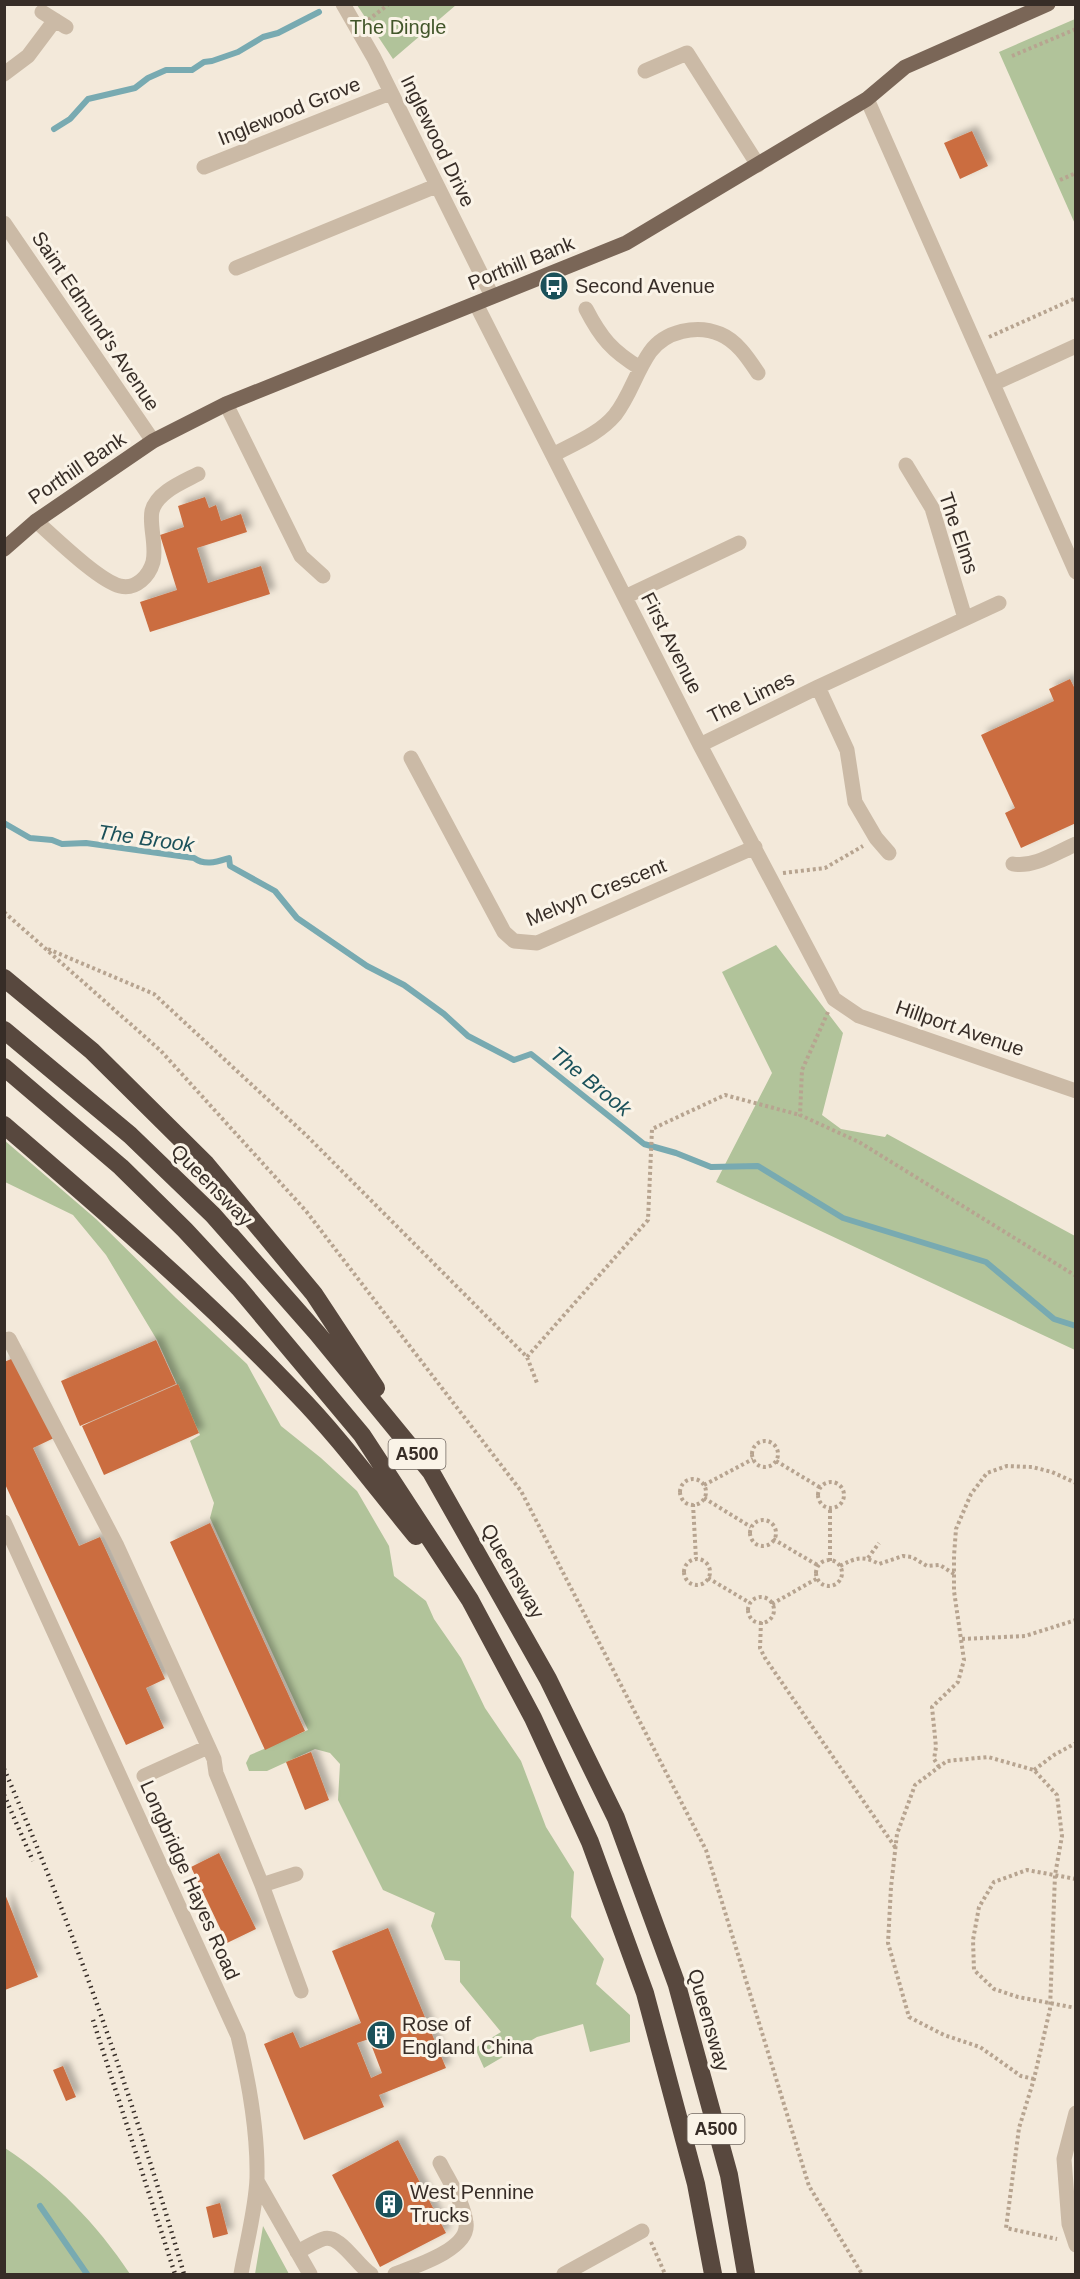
<svg xmlns="http://www.w3.org/2000/svg" width="1080" height="2279" viewBox="0 0 1080 2279" font-family="Arial,sans-serif">
	<style>
		.green { fill: #b1c39a }
		.lines { fill: none; stroke-linecap: round; stroke-linejoin: round }
		.stream { stroke: #78aab1; stroke-width: 6 }
		.building { fill: #cb6d40; fill-rule: evenodd; filter: url(#shadow) }
		.path { stroke: #b7a490; stroke-width: 4; stroke-dasharray: 3 3; stroke-linecap: butt }
		.minor { stroke: #cbbaa6; stroke-width: 15 }
		.major { stroke: #7a6657; stroke-width: 15 }
		.highway { stroke: #58483e; stroke-width: 18 }
		.rail { stroke: #372d27; stroke-width: 4.5; stroke-dasharray: 1.5 4.5; stroke-linecap: butt }
		.labels { text-anchor: middle; dominant-baseline: central; stroke-width: 6; stroke-linejoin: round; paint-order: stroke }
		.shield { fill: #faf3e7; stroke: #726861; stroke-width: 1.5 }
		.shield-label { font-size: 18px; font-weight: bold; fill: #372d27 }
		.park-label { font-size: 20px; fill: #42562a; stroke: #faf3e7 }
		.street-label { font-size: 20px; fill: #372d27; stroke: #faf3e7 }
		.poi-label { font-size: 20px; fill: #372d27; stroke: #faf3e7; text-anchor: start }
		.water-label { font-size: 21px; font-style: italic; fill: #1b515a; stroke: #faf3e7 }
	</style>
	<defs>
		<filter id="shadow"><feDropShadow dx="5.5" dy="-5.5" stdDeviation="3" flood-color="#0004"/></filter>
	</defs>
	<rect width="100%" height="100%" fill="#f3e9da"/>
	<!-- green -->
	<path class="green" d="M357,5H456L393,59Z
		M1075,19V224L999,52Z
		M776,945L843,1033L822,1115L841,1129L885,1137L887,1134L1075,1236V1350L716,1182L772,1073L722,972Z
		M4,1140L96,1219L176,1298L247,1364L281,1426L321,1458L357,1491L389,1546L394,1576L426,1601L434,1619L461,1658L485,1708L521,1761L546,1827L574,1872L571,1917L604,1959L596,1984L630,2015V2042L590,2052L583,2024L537,2037L484,2068L475,2048L501,2032L460,1982V1961L445,1960L431,1926L435,1913L383,1890L338,1800L340,1764L330,1753L315,1749L267,1771H249L246,1763L250,1755L308,1730L210,1518L214,1503L190,1441L200,1435L157,1340L106,1255L73,1215L5,1182Z
		M5,2148C55,2181 97,2224 130,2274H5Z
		M263,2226L289,2274H255Z"/>
	<g class="lines">
		<!-- stream -->
		<path class="stream" d="M54,129L70,119L88,99L135,88L148,78L166,70H192L204,62L212,61L238,52L263,37L278,33L319,12
			M4,823L30,838L52,840L62,844L86,843L194,858C205,866 216,862 229,858L230,866L275,891L297,918L367,966L404,985L444,1014L468,1036L514,1060L531,1054L644,1144L676,1153L711,1167L758,1166L843,1218L986,1262L1054,1319L1076,1326
			M40,2206L87,2274"/>
	</g>
	<!-- building -->
	<path class="building" d="M972,131L988,166L960,179L944,143Z
		M205,497L209,508L216,505L221,521L241,514L247,532L197,548L208,583L261,566L270,594L150,632L140,602L177,590L160,535L184,527L178,506Z
		M1070,679L1076,691V823L1021,848L1005,813L1015,808L981,735L1054,701L1049,689Z
		M156,1340L176,1384L80,1426L61,1381Z
		M16,1357L54,1438L33,1448L79,1546L100,1537L165,1679L146,1688L164,1728L126,1745L4,1482V1362Z
		M178,1384L199,1433L104,1475L82,1426Z
		M210,1523L305,1731L265,1750L170,1542Z
		M311,1752L329,1800L305,1810L286,1762Z
		M219,1853L256,1929L227,1943L191,1867Z
		M5,1894L38,1977L5,1990L4,1988Z
		M388,1928L446,2068L379,2095L384,2107L304,2140L264,2044L293,2032L300,2048L361,2023L332,1951ZM369,2039L382,2073L371,2078L357,2043Z
		M63,2066L76,2097L66,2101L53,2070Z
		M398,2140L446,2233L380,2267L332,2175Z
		M220,2203L228,2234L213,2238L206,2207Z"/>
	<g class="lines">
		<!-- path -->
		<path class="path" d="M368,20L389,4
			M1012,56L1076,29
			M1060,180L1076,173
			M989,337L1076,298
			M783,873L825,868L863,846
			M4,912L161,1051L306,1211L521,1491L706,1850L809,2186L862,2274
			M48,949L154,994L306,1135L527,1357L537,1383
			M828,1012L802,1070L800,1115L859,1142L1076,1276
			M527,1357L648,1220L652,1129L725,1095L800,1115
			M752 1454a13 13 0 1 1 26 0a13 13 0 1 1-26 0Z
			M776,1461L821,1488
			M680 1492a13 13 0 1 1 26 0a13 13 0 1 1-26 0Z
			M818 1495a13 13 0 1 1 26 0a13 13 0 1 1-26 0Z
			M704,1485L753,1459
			M704,1498L751,1527
			M693,1504L696,1559
			M750 1533a13 13 0 1 1 26 0a13 13 0 1 1-26 0Z
			M773,1539L819,1566
			M868,1558L879,1543
			M684 1572a13 13 0 1 1 26 0a13 13 0 1 1-26 0Z
			M816 1573a13 13 0 1 1 26 0a13 13 0 1 1-26 0Z
			M830,1561V1508
			M840,1566C855,1558 863,1555 879,1564L903,1556L912,1557L927,1566L940,1565L954,1574
			M708,1578L750,1603
			M748 1610a13 13 0 1 1 26 0a13 13 0 1 1-26 0Z
			M772,1604L818,1578
			M761,1622L760,1648L765,1658L895,1847
			M962,1639L1025,1636L1076,1620
			M939,1767L934,1759L936,1747L932,1707L958,1682L964,1660L954,1591V1556L956,1529L971,1494L987,1473L1007,1466L1032,1467L1052,1472L1076,1483
			M1034,1770L1054,1755L1076,1743
			M1076,1879L1027,1870L994,1882L979,1907L973,1940L974,1970L994,1989L1018,1997L1076,2008
			M1034,2079L1021,2076L980,2047L944,2035L909,2017L888,1943L891,1887L897,1834L915,1785L947,1761L988,1757L1034,1770L1057,1795L1062,1836L1055,1875L1050,2009L1034,2079L1019,2128L1006,2228L1057,2239
			M651,2242L665,2274"/>
		<!-- minor -->
		<path class="minor" d="M343,4L374,58L492,296
			M42,12L66,27
			M645,71L687,53L758,165
			M4,74L28,56L55,20
			M867,99L1076,572
			M204,167L390,93
			M4,223L153,441
			M236,268L436,186
			M476,304L700,745L834,999L859,1016L1076,1091
			M586,309C601,338 612,351 640,368
			M993,384L1076,346
			M226,404L301,556L323,576
			M553,455C575,443 599,434 615,415C630,396 636,372 650,352C665,331 697,324 720,334C737,341 748,358 758,373
			M906,465L932,508L965,618
			M36,521C54,537 99,581 120,586C136,590 149,576 153,562C157,546 149,525 152,511C157,492 183,482 198,474
			M625,597L739,543
			M818,687L999,603
			M700,745L818,687L847,750L855,802L876,838L889,853
			M411,758L504,932L514,941L537,943L755,847
			M1013,864C1034,868 1057,852 1076,844
			M4,1341L9,1339L117,1546L214,1759L216,1773L262,1885L296,1874
			M4,1522L238,2036C249,2082 258,2131 257,2178C256,2208 246,2245 241,2274
			M144,1776L208,1747
			M262,1885L301,1991
			M1076,2113L1064,2159L1069,2224L1076,2245
			M257,2181L310,2274
			M297,2252C306,2248 314,2242 323,2239C340,2233 357,2266 371,2274
			M395,2274C416,2266 470,2249 466,2223C464,2203 449,2181 440,2163
			M564,2274L642,2231"/>
		<!-- major -->
		<path class="major" d="M4,549L36,521L153,441L226,404L626,243L867,99L905,67L1048,4"/>
		<!-- highway -->
		<path class="highway" d="M4,978L92,1051L206,1164L314,1294L376,1388
			M4,1030L130,1135L213,1215L317,1333L431,1472L548,1679L616,1818L677,1985L729,2175L746,2274
			M4,1067L121,1167L185,1230L239,1288L362,1435L470,1600L533,1718L590,1842L645,1993L696,2184L713,2274
			M4,1125C104,1211 205,1297 296,1393C339,1437 377,1489 416,1536"/>
		<!-- rail -->
		<path class="rail" d="M4,1769C76,1933 134,2103 184,2274
			M4,1795L33,1861
			M93,2020L175,2274"/>
	</g>
	<!-- icons -->
	<defs>
		<g id="bus-disc" transform="scale(1.5)"><circle r="9.5" fill="#1b515a" stroke="#faf3e7"/><path d="M-5-6H5V4H4V6H2V4H-2V6H-4V4H-5ZM-3.5-4V0h7V-4ZM-3.5 1.2v1.5H-2V1.2ZM2 1.2v1.5H3.5V1.2Z" fill="#fff"/></g>
		<g id="building-disc" transform="scale(1.5)"><circle r="9.5" fill="#1b515a" stroke="#faf3e7"/><path d="M-4-6H4V6H1V3H-1V6H-4ZM-2.5-4.3h1.7v1.8h-1.7ZM.8-4.3h1.7v1.8H.8ZM-2.5-1h1.7V.8h-1.7ZM.8-1h1.7V.8H.8Z" fill="#fff"/></g>
	</defs>
	<g fill-rule="evenodd">
		<use href="#bus-disc" x="554" y="286"/>
		<use href="#building-disc" x="381" y="2035"/>
		<use href="#building-disc" x="389" y="2204"/>
	</g>
	<g class="labels">
		<!-- shield labels -->
		<g class="shield">
			<rect x="388.5" y="1439" width="57" height="30" rx="4.5"/>
			<rect x="687.5" y="2114" width="57" height="30" rx="4.5"/>
		</g>
		<g class="shield-label">
			<text x="417" y="1454">A500</text>
			<text x="716" y="2129">A500</text>
		</g>
		<!-- park labels -->
		<g class="park-label">
			<text x="398" y="27">The Dingle</text>
		</g>
		<!-- street labels -->
		<g class="street-label">
			<text transform="translate(289 111) rotate(-22)">Inglewood Grove</text>
			<text transform="translate(438 141) rotate(64)">Inglewood Drive</text>
			<text transform="translate(521 263) rotate(-22)">Porthill Bank</text>
			<text transform="translate(96 321) rotate(56)">Saint Edmund's Avenue</text>
			<text transform="translate(77 468) rotate(-34)">Porthill Bank</text>
			<text transform="translate(959 533) rotate(71)">The Elms</text>
			<text transform="translate(672 643) rotate(63)">First Avenue</text>
			<text transform="translate(751 697) rotate(-26)">The Limes</text>
			<text transform="translate(596 892) rotate(-22)">Melvyn Crescent</text>
			<text transform="translate(960 1028) rotate(19)">Hillport Avenue</text>
			<text transform="translate(212 1185) rotate(45)">Queensway</text>
			<text transform="translate(513 1571) rotate(60)">Queensway</text>
			<text transform="translate(190 1880) rotate(66)">Longbridge Hayes Road</text>
			<text transform="translate(709 2020) rotate(74)">Queensway</text>
		</g>
		<!-- poi labels -->
		<g class="poi-label">
			<text x="575" y="286">Second Avenue</text>
			<text x="402" y="2024">Rose of<tspan x="402" dy="23">England China</tspan></text>
			<text x="410" y="2192">West Pennine<tspan x="410" dy="23">Trucks</tspan></text>
		</g>
		<!-- water labels -->
		<g class="water-label">
			<text transform="translate(146 838) rotate(8)">The Brook</text>
			<text transform="translate(591 1081) rotate(39)">The Brook</text>
		</g>
	</g>
	<!-- border -->
	<rect width="1080" height="2279" fill="none" stroke="#372d27" stroke-width="12"/>
</svg>
